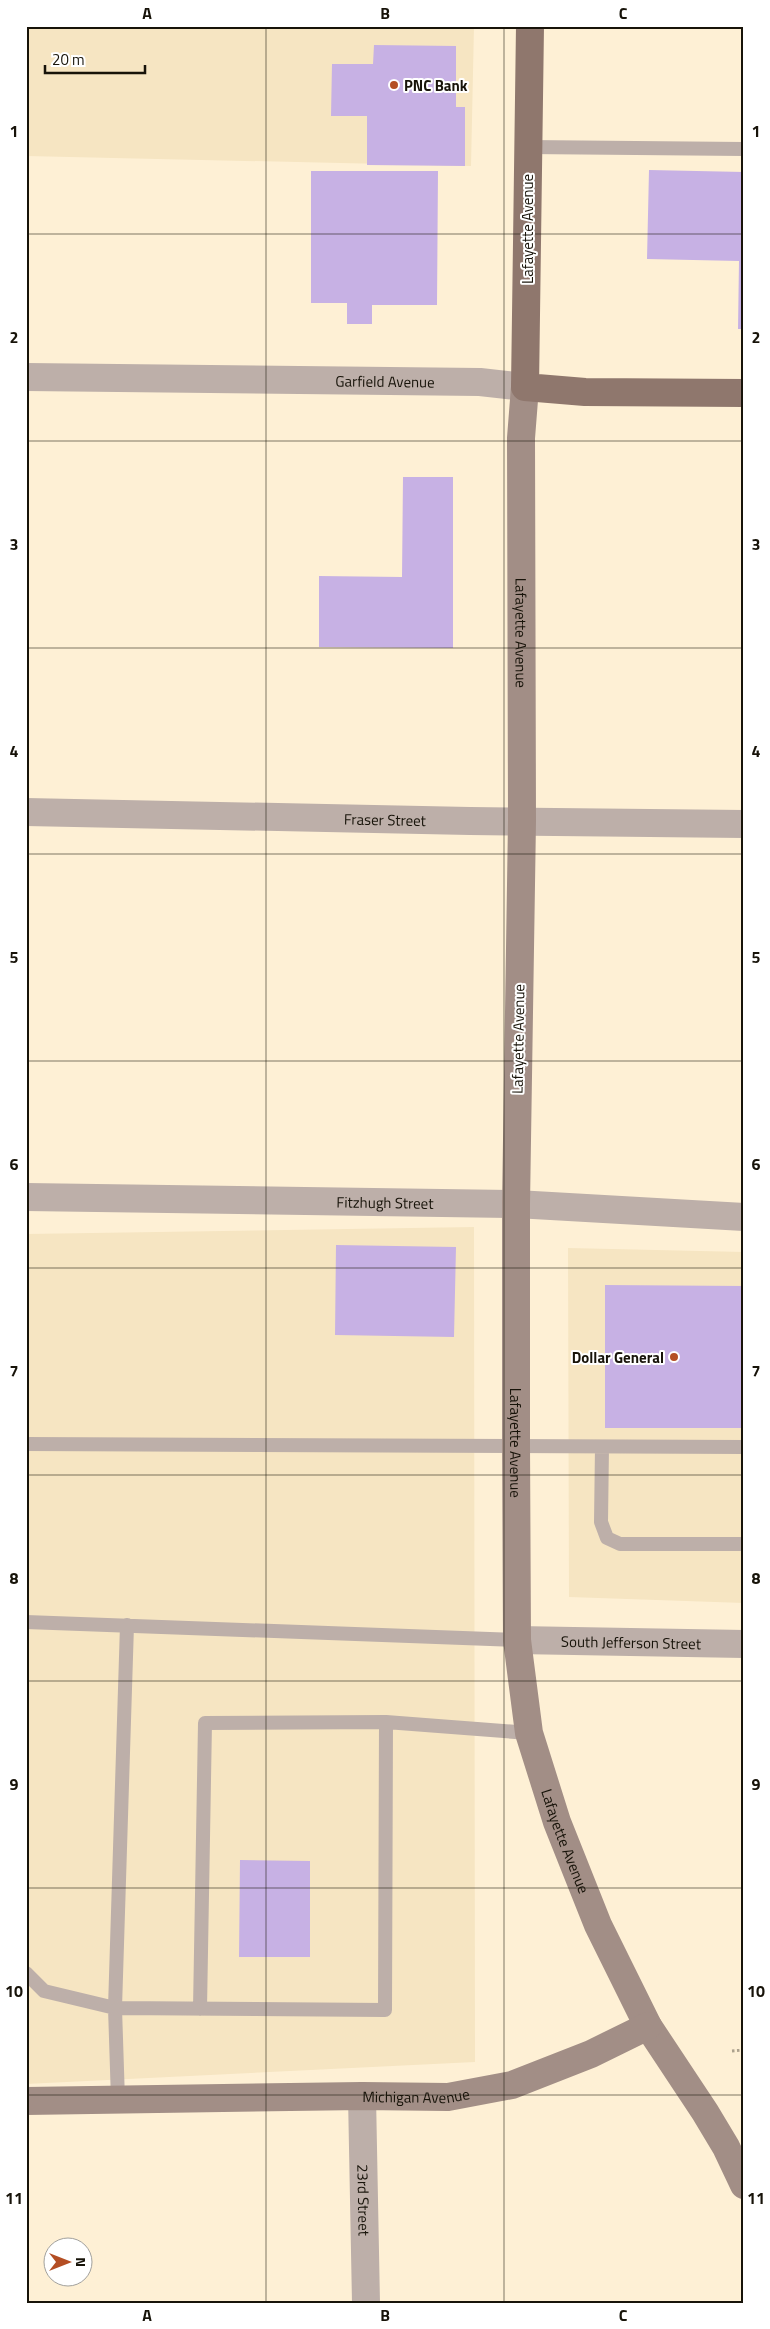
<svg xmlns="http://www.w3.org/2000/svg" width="770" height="2329" viewBox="0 0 770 2329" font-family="'Titillium Web',sans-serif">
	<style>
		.built { fill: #f6e5c2 }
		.building { fill: #c7b1e4 }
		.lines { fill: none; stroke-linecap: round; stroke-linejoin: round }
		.path { stroke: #aca18d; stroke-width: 3; stroke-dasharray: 2.5 2.5; stroke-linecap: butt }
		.lane { stroke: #bdafa9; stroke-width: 14 }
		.street { stroke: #bdafa9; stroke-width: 28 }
		.secondary { stroke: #a28e86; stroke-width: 28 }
		.primary { stroke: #8f776d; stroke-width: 28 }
		.grid { fill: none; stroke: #171309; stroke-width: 1; stroke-opacity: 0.55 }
		.poi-dot { fill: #b44e24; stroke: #fff; stroke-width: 2 }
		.labels { text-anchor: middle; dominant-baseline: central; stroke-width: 4; stroke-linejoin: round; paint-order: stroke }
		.poi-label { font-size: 15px; font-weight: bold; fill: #171309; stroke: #fff; text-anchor: start }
		.street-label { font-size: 15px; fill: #171309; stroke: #fff }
		.neatline { fill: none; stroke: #171309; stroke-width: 2 }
		.grid-label { font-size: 16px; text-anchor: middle; font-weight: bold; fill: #171309 }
	</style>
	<rect width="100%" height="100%" fill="#fef0d5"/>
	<!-- built -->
	<path class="built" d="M26,26L230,29V26H474L471,166L26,156Z
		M474,1227L475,2062L26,2084V1234Z
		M568,1248L744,1252V1603L569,1597Z"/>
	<!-- building -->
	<path class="building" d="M374,45L456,46V107H465V166L367,165V116H331L332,64H373Z
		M649,170L744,172V329H738L739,261L647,259Z
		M311,171H438L437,305H372V324H347V303H311Z
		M403,477H453V648L319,647V576L402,577Z
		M336,1245L456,1247L454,1337L335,1335Z
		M605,1285L744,1286V1428H605Z
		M240,1860L310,1861V1957H239Z"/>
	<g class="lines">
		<!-- path -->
		<path class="path" d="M732,2051L744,2050"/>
		<!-- lane -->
		<path class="lane" d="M527,147L744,149
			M26,1444L744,1447
			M602,1447L601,1522L607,1538L620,1544H744
			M26,1622L517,1640
			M127,1625L115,2008L385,2010L386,1722L529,1733
			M26,1973L44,1991L115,2008L118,2100
			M200,2009L205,1723L386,1722"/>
		<!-- street -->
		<g class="street">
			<path id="s1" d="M26,377L480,382L525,387"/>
			<path id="s2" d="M26,812L470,821L744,824"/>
			<path id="s3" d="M26,1197L516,1204L744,1217"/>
			<path id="s4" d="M517,1640L744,1644"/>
			<path id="s5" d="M362,2096L366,2303"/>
		</g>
		<!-- secondary -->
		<g class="secondary">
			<path id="s6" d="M525,387L521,438L522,821L516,1204V1446L517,1640L529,1733L557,1822L598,1925L648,2026L705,2112L726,2147L744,2185"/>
			<path id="s7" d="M26,2101L362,2096L448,2097L512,2085L591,2054L648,2026"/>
		</g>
		<!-- primary -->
		<path class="primary" d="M530,26L525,387L585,392L744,393"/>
	</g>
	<!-- grid -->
	<path class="grid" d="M266,26V2303M504,26V2303M26,234H744M26,441H744M26,648H744M26,854H744M26,1061H744M26,1268H744M26,1475H744M26,1681H744M26,1888H744M26,2095H744"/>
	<!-- markers -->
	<g class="poi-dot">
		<circle cx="394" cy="85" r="5"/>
		<circle cx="674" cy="1357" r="5"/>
	</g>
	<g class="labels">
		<!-- poi labels -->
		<g class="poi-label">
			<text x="404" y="85">PNC Bank</text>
			<text x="664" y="1357" text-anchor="end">Dollar General</text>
		</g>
		<!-- street labels -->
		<g class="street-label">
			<text transform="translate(527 229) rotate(-90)">Lafayette Avenue</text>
			<text stroke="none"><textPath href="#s1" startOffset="359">Garfield Avenue</textPath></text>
			<text stroke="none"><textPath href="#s6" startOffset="246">Lafayette Avenue</textPath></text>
			<text stroke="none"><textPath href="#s2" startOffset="359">Fraser Street</textPath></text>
			<text transform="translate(518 1039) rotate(-89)">Lafayette Avenue</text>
			<text stroke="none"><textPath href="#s3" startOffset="359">Fitzhugh Street</textPath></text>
			<text stroke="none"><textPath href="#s6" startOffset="1056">Lafayette Avenue</textPath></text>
			<text stroke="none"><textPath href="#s4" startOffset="114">South Jefferson Street</textPath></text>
			<text stroke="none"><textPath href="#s6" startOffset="1461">Lafayette Avenue</textPath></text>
			<text stroke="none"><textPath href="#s7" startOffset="390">Michigan Avenue</textPath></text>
			<text stroke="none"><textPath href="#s5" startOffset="104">23rd Street</textPath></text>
		</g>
	</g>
	<!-- border -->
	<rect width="770" height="2329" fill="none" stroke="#ffffff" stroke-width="55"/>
	<!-- north arrow -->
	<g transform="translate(68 2262) rotate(90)"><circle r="24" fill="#ffffff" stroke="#a2a19d"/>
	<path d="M0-4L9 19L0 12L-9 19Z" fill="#b44e24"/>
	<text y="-8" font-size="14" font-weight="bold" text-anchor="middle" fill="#171309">N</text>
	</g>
	<!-- scale -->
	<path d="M45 65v8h100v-8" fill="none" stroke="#171309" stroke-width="2.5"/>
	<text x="52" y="65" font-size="15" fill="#171309" stroke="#ffffff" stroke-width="4" paint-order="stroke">20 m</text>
	<rect x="28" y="28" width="714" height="2274" class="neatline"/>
	<g class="grid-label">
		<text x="147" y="19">A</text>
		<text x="385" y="19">B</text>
		<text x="623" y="19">C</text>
		<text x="14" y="137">1</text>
		<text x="756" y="137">1</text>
		<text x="14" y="343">2</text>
		<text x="756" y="343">2</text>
		<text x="14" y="550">3</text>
		<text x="756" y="550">3</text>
		<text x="14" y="757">4</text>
		<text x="756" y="757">4</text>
		<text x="14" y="963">5</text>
		<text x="756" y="963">5</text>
		<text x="14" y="1170">6</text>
		<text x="756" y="1170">6</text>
		<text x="14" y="1377">7</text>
		<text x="756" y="1377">7</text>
		<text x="14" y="1584">8</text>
		<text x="756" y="1584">8</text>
		<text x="14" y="1790">9</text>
		<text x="756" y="1790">9</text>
		<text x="14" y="1997">10</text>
		<text x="756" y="1997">10</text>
		<text x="14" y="2204">11</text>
		<text x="756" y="2204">11</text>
		<text x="147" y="2321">A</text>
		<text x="385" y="2321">B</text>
		<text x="623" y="2321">C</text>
	</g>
</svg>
